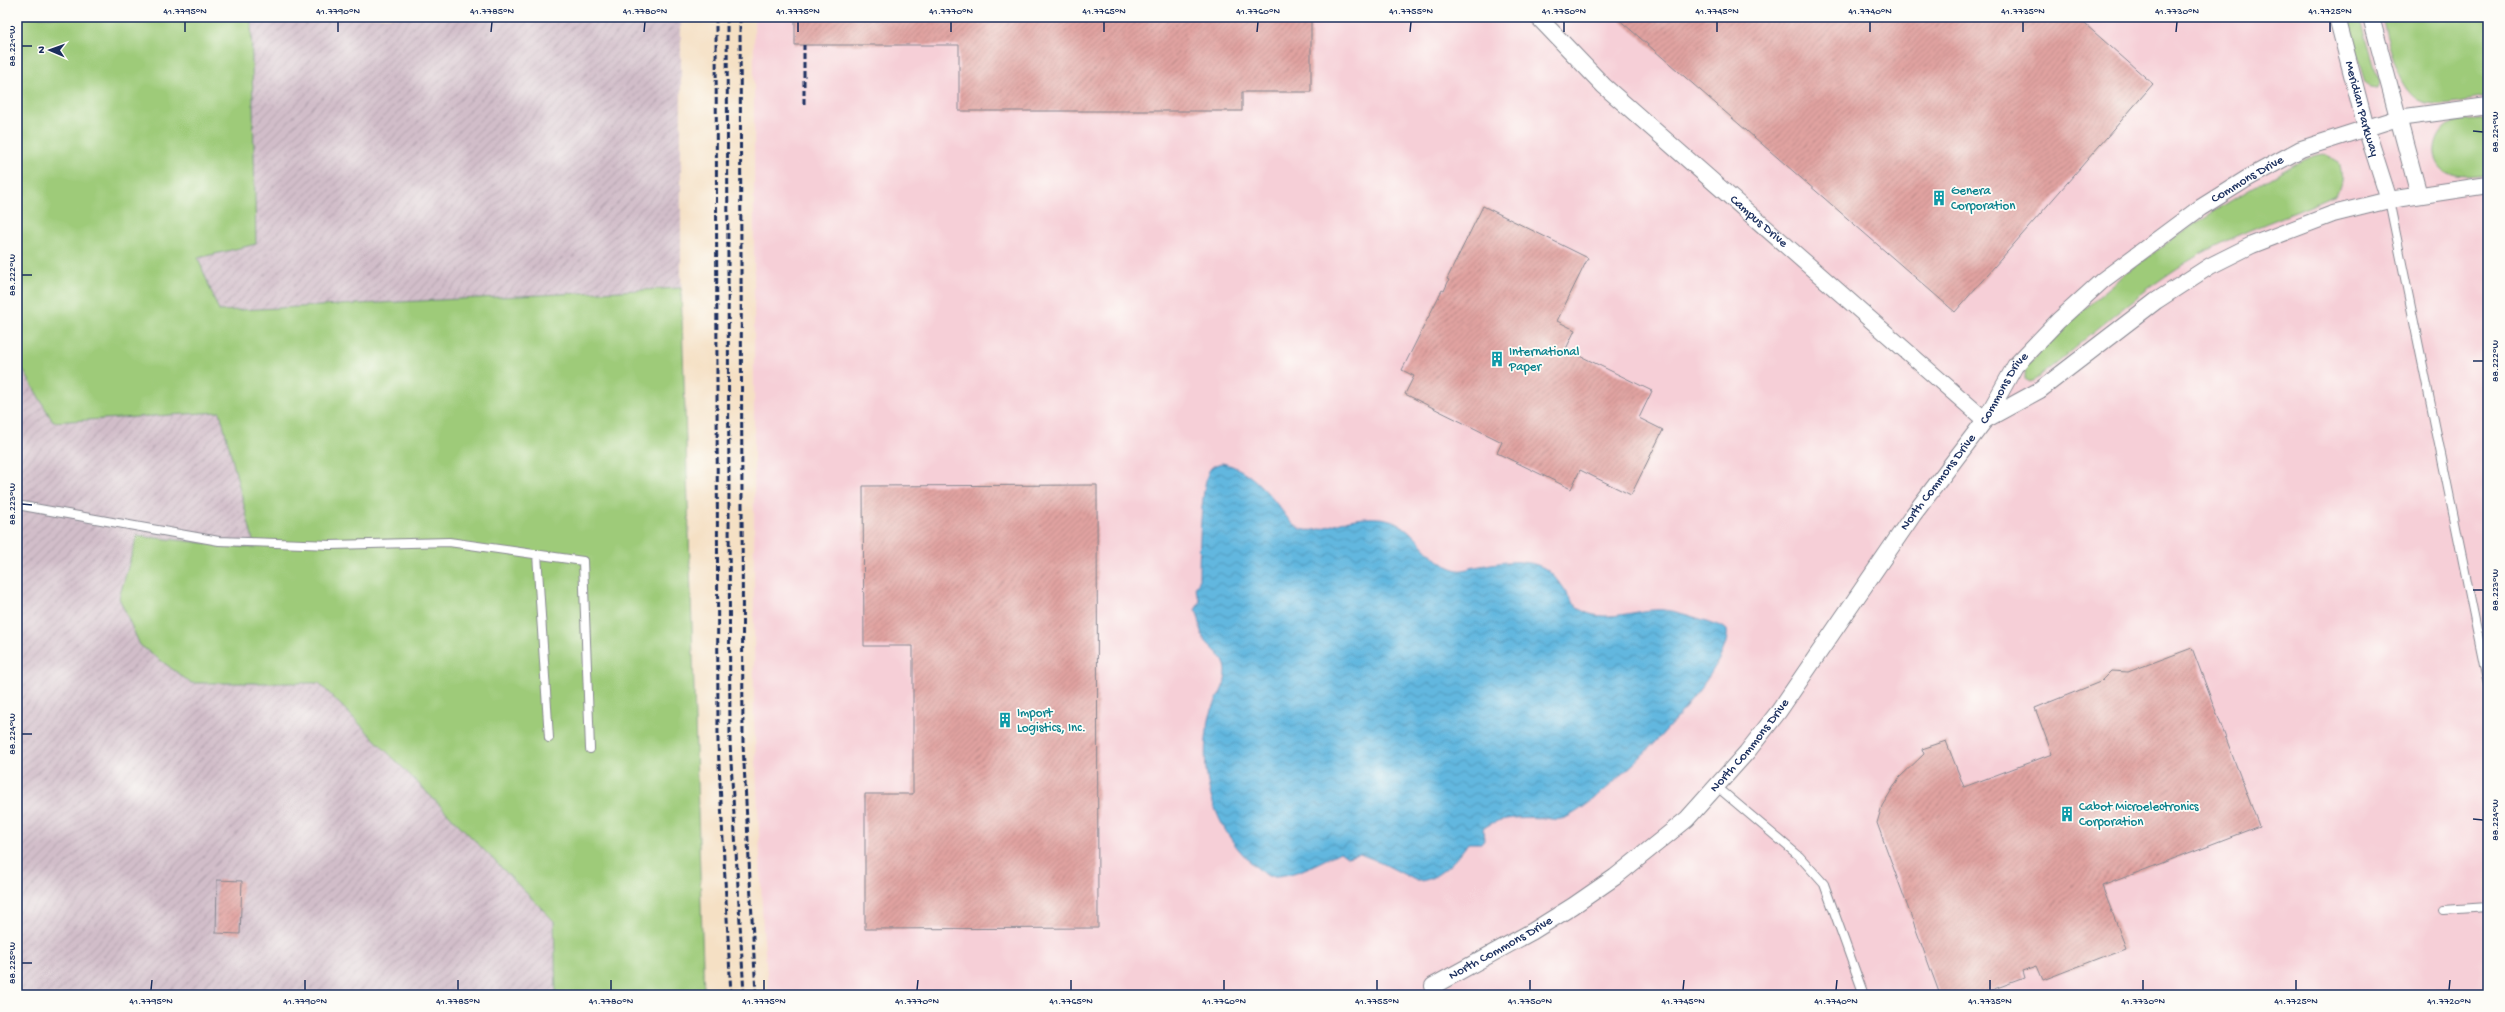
<svg xmlns="http://www.w3.org/2000/svg" width="2505" height="1012" viewBox="0 0 2505 1012" font-family="'Gochi Hand',sans-serif">
	<style>
		.built { fill: #f6cfd7 }
		.industrial { fill: url(#industrial-furrows) }
		.green { fill: #9ecb79; stroke: #5c7d6c }
		.water { fill: url(#water-waves); stroke: #3e739e }
		.building { fill: url(#building-hatch) }
		.lines { fill: none; stroke-linecap: round; stroke-linejoin: round }
		.lane-casing { stroke: #888891; stroke-width: 10 }
		.street-casing { stroke: #888891; stroke-width: 18 }
		.lane { stroke: #fff; stroke-width: 8 }
		.street { stroke: #fff; stroke-width: 16 }
		.rail { stroke: #1b2f5e; stroke-width: 3; stroke-dasharray: 6 3; stroke-linecap: butt }
		.ticks { fill: none; stroke: #1b2f5e; stroke-width: 1.5 }
		.labels { text-anchor: middle; dominant-baseline: central; stroke-width: 3.5; stroke-linejoin: round; paint-order: stroke }
		.street-label { font-size: 13px; fill: #1b2f5e; stroke: #fdfcf7 }
		.culture-label { font-size: 13px; fill: #0d838f; stroke: #fdfcf7; text-anchor: start }
		.neatline { fill: none; stroke: #1b2f5e; stroke-width: 1.5 }
		.ticks-label { font-size: 10px; text-anchor: middle; fill: #1b2f5e }
	</style>
	<defs>
		<pattern id="industrial-furrows" width="10" height="10" patternUnits="userSpaceOnUse"><rect width="10" height="10" fill="#d1bdc9"/><path d="M-1 1l2-2M0 10L10 0M9 11l2-2" fill="none" stroke="#a99aa6"/></pattern>
		<pattern id="water-waves" width="16" height="10" patternUnits="userSpaceOnUse"><rect width="16" height="10" fill="#62b7df"/><path d="M0 5q4-4 8 0t8 0" fill="none" stroke="#5095b8"/></pattern>
		<pattern id="building-hatch" width="6" height="6" patternUnits="userSpaceOnUse"><rect width="6" height="6" fill="#e1a3a0"/><path d="M-1 1l2-2M0 6l6-6M5 7l2-2" fill="none" stroke="#b68586"/></pattern>
	</defs>
	<rect width="100%" height="100%" fill="#fdfcf7"/>
	<filter id="ink" filterUnits="userSpaceOnUse"><feTurbulence type="fractalNoise" baseFrequency=".025" numOctaves="2"/><feDisplacementMap in="SourceGraphic" scale="8" xChannelSelector="R" yChannelSelector="G"/><feConvolveMatrix kernelMatrix="1 2 1 2 8 2 1 2 1" color-interpolation-filters="sRGB"/></filter>
	<filter id="wash" filterUnits="userSpaceOnUse"><feTurbulence type="fractalNoise" baseFrequency=".012" numOctaves="4" result="noise"/><feDisplacementMap in="SourceGraphic" scale="16" xChannelSelector="R" yChannelSelector="G"/><feGaussianBlur stdDeviation="0.9" result="paint"/><feColorMatrix in="noise" values="0 0 0 0 0 0 0 0 0 0 0 0 0 0 0 0 0 1.4 0 .05"/><feComposite in="paint" operator="in"/></filter>
	<g filter="url(#wash)">
		<rect width="100%" height="100%" fill="#f5e0c4"/>
		<!-- built -->
		<path class="built" d="M754,17H2488V995H769L763,930L754,718Z"/>
		<!-- industrial -->
		<path class="industrial" d="M17,17H681V265L689,745L703,995H17Z"/>
		<!-- green -->
		<path class="green" d="M17,17H251L256,244L198,258L219,311L681,288L704,995H556L554,921L319,683H191L140,645L119,598L137,536L255,548L220,412L53,422L17,359Z
			M2347,17H2360L2379,82L2377,88L2371,87L2366,83Z
			M2382,17H2483L2488,20V97C2470,99 2445,107 2427,103C2398,97 2389,42 2382,17Z
			M2488,118V175C2475,176 2458,180 2446,172C2427,160 2434,129 2454,122C2464,119 2478,119 2488,118Z
			M2324,154L2339,163C2343,175 2342,183 2336,195C2290,216 2241,230 2197,256C2142,288 2086,340 2036,379L2030,382L2025,379V367C2049,344 2072,320 2097,298C2150,252 2210,211 2272,177C2288,169 2306,155 2324,154Z"/>
		<!-- water -->
		<path class="water" d="M1222,463C1247,468 1265,489 1280,508C1287,517 1291,525 1301,529C1316,534 1331,524 1345,521C1358,518 1378,516 1390,520C1418,529 1428,563 1458,570C1463,571 1470,568 1475,567C1496,563 1524,557 1544,568C1563,579 1568,608 1590,614C1615,621 1639,608 1665,610C1684,613 1704,620 1723,627L1727,630C1734,671 1605,800 1567,817C1559,821 1552,819 1544,818C1524,817 1498,816 1483,829L1484,840L1482,843H1468C1458,858 1437,882 1417,881L1380,862L1360,854L1347,857L1340,852C1318,863 1293,878 1268,876C1216,841 1195,775 1210,716C1214,700 1227,688 1226,670C1225,656 1211,649 1204,639C1198,630 1202,619 1195,610L1200,601L1195,588L1199,582C1199,562 1200,479 1211,468C1214,465 1218,464 1222,463Z"/>
		<g id="blocks">
			<!-- building -->
			<path class="building" d="M795,17H1311V92H1242V111H959V45H795Z
				M1616,17H2077L2153,84L1955,312Z
				M1483,206L1588,258L1557,321L1575,330L1566,349L1652,391L1639,418L1663,430L1631,495L1580,470L1571,489L1497,453L1502,442L1405,394L1414,376L1402,370L1442,290L1444,291L1449,280L1447,279Z
				M1097,485L1098,928L865,929V794H913V646H864L863,486Z
				M2192,648L2259,826L2102,886L2126,948L2043,980L2037,966L2022,971L2024,978L1978,995H1940L1877,823L1882,806L1899,778L1924,754L1922,749L1946,741L1964,787L2052,754L2035,708L2100,682L2111,671L2128,672Z
				M217,880L242,881L240,934L216,933Z"/>
		</g>
	</g>
	<g filter="url(#ink)">
		<use href="#blocks" fill-opacity="0" stroke="#888891" stroke-width="1"/>
		<g class="lines">
			<!-- lane casing -->
			<g class="lane-casing">
				<path id="lane" d="M2389,200L2488,684
					M17,505L219,541L331,545L449,542L583,561L590,749
					M537,554L549,738
					M1716,786L1799,856L1824,884L1864,995
					M2444,910L2488,907"/>
			</g>
			<!-- street casing -->
			<g class="street-casing">
				<g id="street">
					<path id="s1" d="M1538,17L1604,86L1985,420"/>
					<path id="s2" d="M2337,17L2366,128L2389,200"/>
					<path d="M2371,17L2419,195"/>
					<path d="M1985,420L2040,390L2156,301L2210,266L2252,245L2333,214L2389,200L2488,185"/>
					<path id="s3" d="M1436,995L1433,986L1533,931L1573,906L1615,877L1687,819L1747,752L1779,711L1913,515L1985,420L2015,366L2058,321L2103,280L2200,208L2248,178L2301,149L2398,118L2488,106"/>
				</g>
			</g>
			<!-- lane -->
			<use href="#lane" class="lane"/>
			<!-- street -->
			<use href="#street" class="street"/>
			<!-- rail -->
			<path class="rail" d="M716,17L718,744L731,995
				M727,17L730,743L744,995
				M740,17L743,744L756,995
				M804,104V45"/>
		</g>
	</g>
	<!-- ticks -->
	<path class="ticks" d="M185,32V22M338,32V22M491,32L492,22M644,32L645,22M798,32V22M951,32V22M1104,32V22M1257,32L1258,22M1410,32L1411,22M1564,32V22M1717,32V22M1870,32V22M2023,32V22M2176,32L2177,22M2330,32V22M22,46H32M2473,131L2483,132M22,275H32M2473,361H2483M22,504L32,505M2473,590H2483M22,734H32M2473,819L2483,820M22,963H32M151,990L152,980M305,990V980M458,990V980M611,990V980M764,990V980M917,990L918,980M1071,990V980M1224,990V980M1377,990V980M1530,990V980M1683,990L1684,980M1836,990L1837,980M1990,990V980M2143,990V980M2296,990V980M2449,990L2450,980"/>
	<!-- icons -->
	<defs>
		<g id="building-bare" transform="scale(1.2)"><path d="M-4-6H4V6H1V3H-1V6H-4ZM-2.5-4.3h1.7v1.8h-1.7ZM.8-4.3h1.7v1.8H.8ZM-2.5-1h1.7V.8h-1.7ZM.8-1h1.7V.8H.8Z" fill="#0f9aa8" stroke="#fdfcf7" stroke-width="2.5" paint-order="stroke"/></g>
	</defs>
	<g fill-rule="evenodd">
		<use href="#building-bare" x="1939" y="198"/>
		<use href="#building-bare" x="1497" y="359"/>
		<use href="#building-bare" x="1005" y="720"/>
		<use href="#building-bare" x="2067" y="814"/>
	</g>
	<g class="labels">
		<!-- street labels -->
		<g class="street-label">
			<text stroke="none"><textPath href="#s2" startOffset="95">Meridian Parkway</textPath></text>
			<text stroke="none"><textPath href="#s3" startOffset="1174">Commons Drive</textPath></text>
			<text stroke="none"><textPath href="#s1" startOffset="301">Campus Drive</textPath></text>
			<text stroke="none"><textPath href="#s3" startOffset="850">Commons Drive</textPath></text>
			<text stroke="none"><textPath href="#s3" startOffset="735">North Commons Drive</textPath></text>
			<text stroke="none"><textPath href="#s3" startOffset="411">North Commons Drive</textPath></text>
			<text stroke="none"><textPath href="#s3" startOffset="87">North Commons Drive</textPath></text>
		</g>
		<!-- culture labels -->
		<g class="culture-label">
			<text x="1951" y="191">Genera<tspan x="1951" dy="15">Corporation</tspan></text>
			<text x="1509" y="352">International<tspan x="1509" dy="15">Paper</tspan></text>
			<text x="1017" y="713">Import<tspan x="1017" dy="15">Logistics, Inc.</tspan></text>
			<text x="2079" y="807">Cabot Microelectronics<tspan x="2079" dy="15">Corporation</tspan></text>
		</g>
	</g>
	<!-- margin -->
	<rect width="2505" height="1012" fill="none" stroke="#fdfcf7" stroke-width="44"/>
	<!-- north arrow -->
	<g transform="translate(50 50) rotate(272)" stroke="#fdfcf7" stroke-width="3" paint-order="stroke">
	<path d="M0-3L7 15L0 10L-7 15Z" fill="#1b2f5e"/>
	<text y="-6" font-size="11" font-weight="bold" text-anchor="middle" fill="#1b2f5e">N</text>
	</g>
	<rect x="22" y="22" width="2461" height="968" class="neatline"/>
	<g class="ticks-label">
		<text x="185" y="14">41.7795°N</text>
		<text x="338" y="14">41.7790°N</text>
		<text x="492" y="14">41.7785°N</text>
		<text x="645" y="14">41.7780°N</text>
		<text x="798" y="14">41.7775°N</text>
		<text x="951" y="14">41.7770°N</text>
		<text x="1104" y="14">41.7765°N</text>
		<text x="1258" y="14">41.7760°N</text>
		<text x="1411" y="14">41.7755°N</text>
		<text x="1564" y="14">41.7750°N</text>
		<text x="1717" y="14">41.7745°N</text>
		<text x="1870" y="14">41.7740°N</text>
		<text x="2023" y="14">41.7735°N</text>
		<text x="2177" y="14">41.7730°N</text>
		<text x="2330" y="14">41.7725°N</text>
		<text transform="translate(11 46) rotate(-90)" y="4">88.221°W</text>
		<text transform="translate(2494 132) rotate(-90)" y="4">88.221°W</text>
		<text transform="translate(11 275) rotate(-90)" y="4">88.222°W</text>
		<text transform="translate(2494 361) rotate(-90)" y="4">88.222°W</text>
		<text transform="translate(11 504) rotate(-90)" y="4">88.223°W</text>
		<text transform="translate(2494 590) rotate(-90)" y="4">88.223°W</text>
		<text transform="translate(11 734) rotate(-90)" y="4">88.224°W</text>
		<text transform="translate(2494 820) rotate(-90)" y="4">88.224°W</text>
		<text transform="translate(11 963) rotate(-90)" y="4">88.225°W</text>
		<text x="151" y="1004">41.7795°N</text>
		<text x="305" y="1004">41.7790°N</text>
		<text x="458" y="1004">41.7785°N</text>
		<text x="611" y="1004">41.7780°N</text>
		<text x="764" y="1004">41.7775°N</text>
		<text x="917" y="1004">41.7770°N</text>
		<text x="1071" y="1004">41.7765°N</text>
		<text x="1224" y="1004">41.7760°N</text>
		<text x="1377" y="1004">41.7755°N</text>
		<text x="1530" y="1004">41.7750°N</text>
		<text x="1683" y="1004">41.7745°N</text>
		<text x="1836" y="1004">41.7740°N</text>
		<text x="1990" y="1004">41.7735°N</text>
		<text x="2143" y="1004">41.7730°N</text>
		<text x="2296" y="1004">41.7725°N</text>
		<text x="2449" y="1004">41.7720°N</text>
	</g>
</svg>
